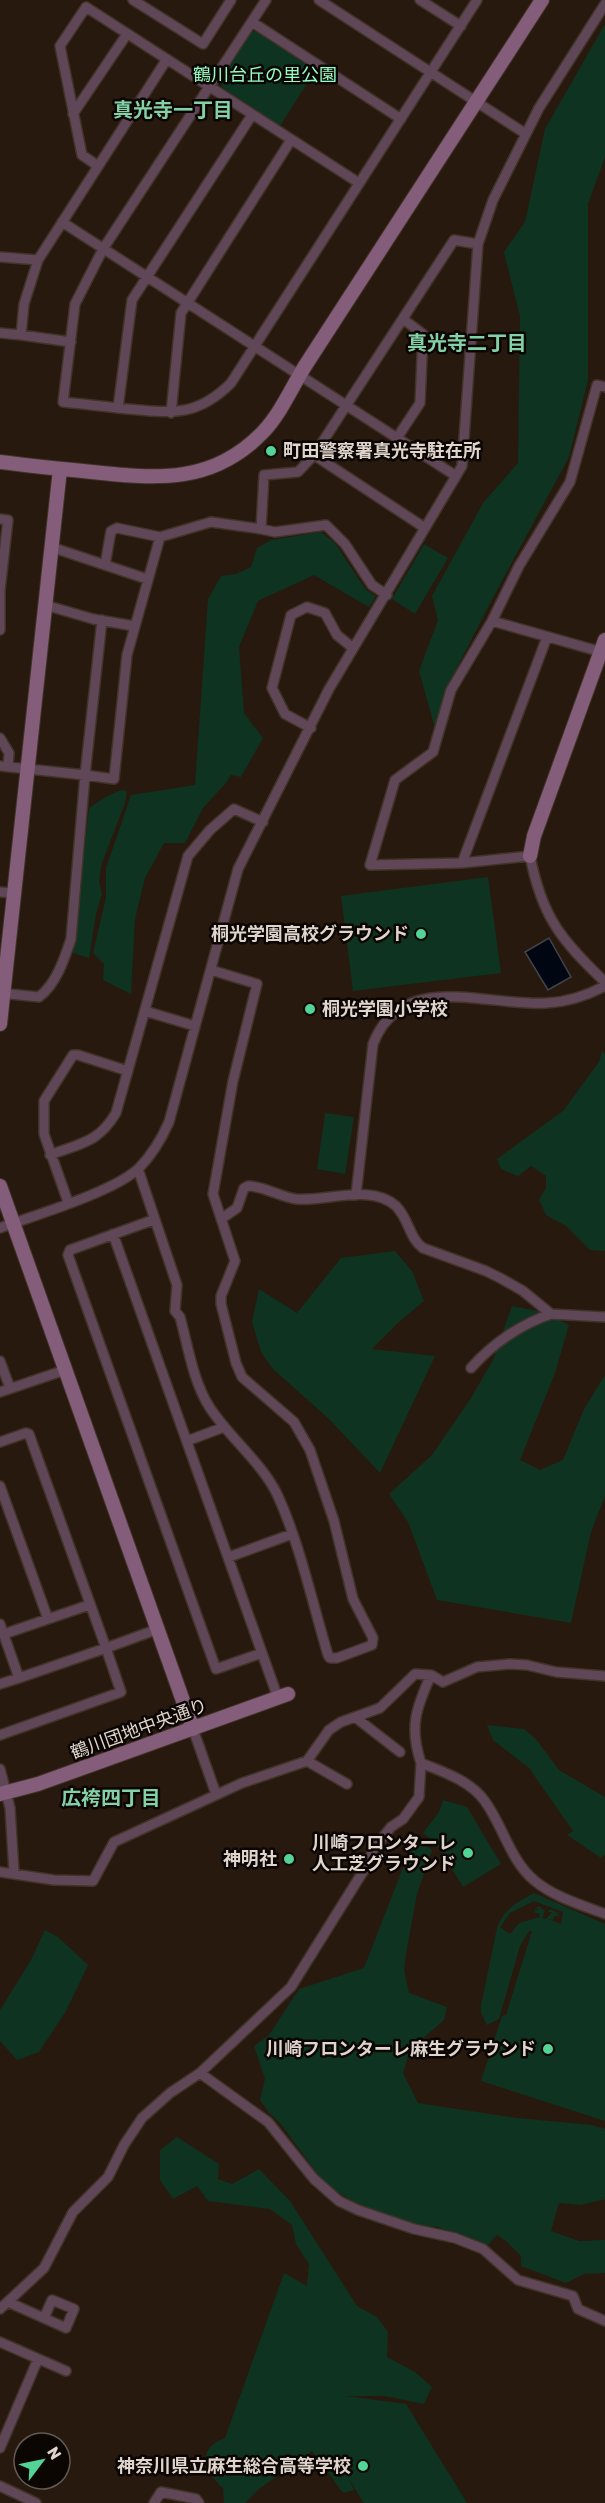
<svg xmlns="http://www.w3.org/2000/svg" width="605" height="2503" viewBox="0 0 605 2503" font-family="Rubik,'Noto Sans JP',sans-serif">
	<style>
		.green { fill: #0e3321; fill-rule: evenodd }
		.water { fill: #000612; stroke: #43444a; stroke-width: 1.5 }
		.lines { fill: none; stroke-linecap: round; stroke-linejoin: round }
		.street-casing { stroke: #423329; stroke-width: 12 }
		.secondary-casing { stroke: #423329; stroke-width: 16 }
		.street { stroke: #5f4758; stroke-width: 9 }
		.secondary { stroke: #845d7a; stroke-width: 14 }
		.poi-dot { fill: #54d396; stroke: #0c0603; stroke-width: 2 }
		.labels { text-anchor: middle; dominant-baseline: central; stroke-width: 5; stroke-linejoin: round; paint-order: stroke }
		.park-label { font-size: 18px; fill: #93fcc4; stroke: #0c0603 }
		.poi-label { font-size: 18px; font-weight: bold; fill: #dfd5cd; stroke: #0c0603; text-anchor: end }
		.street-label { font-size: 18px; fill: #dfd5cd; stroke: #0c0603 }
		.neighbourhood-label { font-size: 20px; font-weight: bold; fill: #83d2a7; stroke: #0c0603 }
	</style>
	<rect width="100%" height="100%" fill="#28190e"/>
	<!-- green -->
	<path class="green" d="M605,24V157L588,204V380L569,457L497,590L448,685L435,728L419,671L438,620L432,596L483,503L518,463L520,316L504,252L525,222L545,129Z
		M259,31L317,68L280,126L223,88L220,80L250,32Z
		M321,532L335,543L366,590L376,596L369,607L314,575L258,601L239,647L244,713L263,738L241,777L231,775L226,783L203,808L185,843H164L145,878L135,919L131,994L103,980L104,964L93,953L106,897V868L131,795L195,785L208,599L221,576L236,574L251,567L257,548L271,540Z
		M424,544L448,558L415,614L392,599Z
		M121,790L127,791L125,803L102,863L99,881L102,894L96,914L89,958L73,953L89,808L107,796Z
		M488,877L501,973L353,991L341,896Z
		M602,1051L605,1054V1251L590,1250L566,1226L546,1215L539,1200L546,1188V1176L531,1166L518,1176L501,1169L497,1159L563,1111L599,1062Z
		M325,1113L354,1117L345,1174L317,1169Z
		M395,1251L412,1271L424,1301L399,1322L372,1349L435,1356L380,1473L329,1419L273,1369L261,1352L252,1322L259,1289L297,1313L341,1258Z
		M512,1306L548,1313L569,1325L555,1373L520,1460L540,1470L563,1460L584,1409L605,1375V1496L591,1532L571,1623L437,1600L408,1522L389,1494L432,1455L471,1398L493,1360Z
		M487,1725L524,1729L536,1739L559,1770L605,1797V1854L601,1858L567,1835L573,1831L529,1768L493,1740Z
		M443,1800L467,1807L501,1864L463,1887L435,1842L423,1833L439,1812Z
		M415,1837L432,1850L417,1894L406,1954L404,1970L409,1993L447,2007L444,2020L410,2050L403,2073L418,2103L517,2118L592,2125L605,2129V2199L581,2205L559,2203L551,2231L579,2241L605,2240V2273L584,2274L566,2283L521,2266V2256L506,2241L497,2235L487,2246L438,2227L411,2225L352,2201L324,2183L280,2123L269,2113L260,2100L265,2079L254,2046L269,2035L299,1989L364,1968Z
		M534,1893L605,1924V2121L481,2081L502,2016L506,2015L532,1931H529L520,1946L499,2019L487,2025L481,2013V2005L497,1928C503,1910 517,1902 534,1893ZM534,1901L563,1912L561,1924L548,1919L553,1920L554,1916H560L555,1913L561,1914L550,1909L548,1912H552L546,1919L542,1918L545,1911L539,1906L535,1908L539,1910H535V1913H539L540,1917L519,1923L510,1934L500,1927L510,1913Z
		M45,1930L58,1937L88,1965L66,2011L39,2052L17,2060L0,2041V2010L31,1960Z
		M177,2137L219,2164L218,2179L232,2184L259,2169L290,2201L357,2306L377,2317L388,2332L387,2357L415,2372L432,2387L424,2404L385,2396H346L406,2404L467,2503H364L349,2479L354,2490L343,2493L312,2451L259,2489L245,2503H224L223,2488C204,2472 196,2448 225,2438L284,2273L307,2286L309,2264L296,2244L292,2225L270,2209L208,2201L197,2186L173,2199L160,2180V2150Z"/>
	<!-- water -->
	<path class="water" d="M549,938L571,977L548,990L525,952Z"/>
	<g class="lines">
		<!-- street casing -->
		<g class="street-casing">
			<path id="street" d="M133,0L203,44L231,0
				M266,0L103,249L75,304L63,402C85,404 107,407 128,409C172,413 197,417 231,383L477,0
				M319,0L526,134
				M420,0L461,26
				M252,22L401,119
				M73,114L127,34
				M98,166L82,155L60,46L86,7L359,183
				M62,222L456,476
				M0,257L38,260
				M0,333L21,335
				M71,342L21,335L24,304L38,260L167,59
				M605,387L597,385L570,482L519,566L492,621L451,690L433,752L395,780L370,865L462,863L530,856C542,917 561,940 605,982
				M118,408L132,300L252,115
				M171,413L181,313L291,140
				M397,438L420,403L423,334L403,319
				M314,455L425,528
				M0,519L8,520L0,590
				M261,529L275,532L326,525L345,544L372,585L387,595
				M51,547L147,579
				M105,565L111,531L117,528L160,537L211,522L261,529L264,475L298,472L314,455L454,240L478,244
				M0,590V630
				M45,605L93,619L134,626
				M102,620L85,775L114,779L127,655L160,537
				M492,621L605,653
				M311,728L285,714L272,688L291,615L307,607L325,613L337,635L353,648
				M0,738L9,753L8,767
				M0,766L85,775L71,939C64,960 56,984 39,997L0,993
				M462,863L547,637
				M0,892L14,893
				M145,1011L195,1026
				M50,1155C81,1143 98,1143 116,1113L188,856L210,830L234,809L263,822
				M138,1169L177,1285L175,1311L180,1317C188,1346 193,1382 210,1408C230,1438 261,1462 277,1494C299,1541 313,1605 328,1655L330,1658H337L372,1645L373,1638L353,1599L334,1521L310,1450L294,1422L242,1377L236,1363L221,1304V1296L235,1261L213,1194L233,1081L257,984L211,970
				M356,1195L373,1044C402,969 487,1007 547,1003C567,1002 588,995 605,986
				M68,1202L44,1134V1101L73,1055H78L128,1071
				M221,1219L237,1208L244,1188L248,1186C264,1186 280,1197 296,1199C326,1202 371,1183 396,1206C409,1219 409,1238 423,1248L486,1271L502,1279L523,1291L551,1314L605,1317
				M153,1220L70,1250L68,1255L216,1669L262,1653
				M0,1228C35,1215 114,1192 139,1168C153,1154 161,1140 169,1122L238,869L329,689L462,466L478,244L493,200L539,108L605,4
				M113,1234L278,1698
				M0,1361L10,1388
				M471,1368C492,1344 521,1324 551,1314
				M0,1392L65,1370
				M187,1441L224,1427
				M0,1442L26,1433L29,1434L106,1648L158,1629
				M0,1486L48,1619
				M229,1557L292,1534
				M0,1624L19,1678L0,1684
				M4,1634L89,1605
				M431,1675L443,1682L477,1667L510,1664L527,1665L556,1672L605,1676
				M355,1717L400,1752
				M193,1729L216,1794
				M0,1735L121,1692L106,1648L19,1678
				M307,1761L329,1730L341,1722L380,1708L415,1674L431,1675C416,1708 409,1727 421,1763C443,1772 469,1780 484,1800C503,1825 510,1861 535,1881C554,1897 582,1905 605,1914
				M0,1769L10,1808L14,1872
				M0,1872L54,1880L93,1881L114,1842L242,1783L307,1761L347,1784
				M200,2073L268,2122L314,2179L339,2201L358,2210L414,2229L455,2238L483,2249L518,2280L573,2296L578,2309L605,2321
				M8,2302L66,2328L74,2309L52,2300L44,2318
				M0,2309L44,2268L73,2212L108,2177L124,2145L142,2118L170,2093L200,2073L291,1987L369,1862L373,1850L391,1827L403,1819L419,1797L421,1763
				M0,2342L66,2371
				M0,2448L38,2359
				M0,2486L36,2503
				M154,2503L161,2492L196,2499L199,2503"/>
		</g>
		<!-- secondary casing -->
		<g class="secondary-casing">
			<path id="secondary" d="M0,462C31,466 61,469 92,472C158,479 213,484 263,432C281,413 292,387 305,366L542,0
				M530,856L534,836L605,640
				M0,1024L60,469
				M0,1186L193,1729
				M0,1794L38,1784L288,1694"/>
		</g>
		<!-- street -->
		<use href="#street" class="street"/>
		<!-- secondary -->
		<use href="#secondary" class="secondary"/>
	</g>
	<!-- markers -->
	<g class="poi-dot">
		<circle cx="271" cy="451" r="6"/>
		<circle cx="421" cy="934" r="6"/>
		<circle cx="310" cy="1009" r="6"/>
		<circle cx="468" cy="1853" r="6"/>
		<circle cx="289" cy="1859" r="6"/>
		<circle cx="548" cy="2049" r="6"/>
		<circle cx="363" cy="2466" r="6"/>
	</g>
	<g class="labels">
		<!-- park labels -->
		<g class="park-label">
			<text x="265" y="75">鶴川台丘の里公園</text>
		</g>
		<!-- poi labels -->
		<g class="poi-label">
			<text x="283" y="451" text-anchor="start">町田警察署真光寺駐在所</text>
			<text x="409" y="934">桐光学園高校グラウンド</text>
			<text x="322" y="1009" text-anchor="start">桐光学園小学校</text>
			<text x="456" y="1843">川崎フロンターレ<tspan x="456" dy="21">人工芝グラウンド</tspan></text>
			<text x="277" y="1859">神明社</text>
			<text x="536" y="2049">川崎フロンターレ麻生グラウンド</text>
			<text x="351" y="2466">神奈川県立麻生総合高等学校</text>
		</g>
		<!-- street labels -->
		<g class="street-label">
			<text transform="translate(139 1729) rotate(-20)">鶴川団地中央通り</text>
		</g>
		<!-- neighbourhood labels -->
		<g class="neighbourhood-label">
			<text x="173" y="110">真光寺一丁目</text>
			<text x="467" y="343">真光寺二丁目</text>
			<text x="111" y="1798">広袴四丁目</text>
		</g>
	</g>
	<!-- north arrow -->
	<g transform="translate(42 2461) rotate(58)"><circle r="28" fill="#0c0603" stroke="#605954" stroke-width="1.5"/>
	<path d="M0-4.5L10 22L0 15L-10 22Z" fill="#54d396"/>
	<text y="-9" font-size="16" font-weight="bold" text-anchor="middle" fill="#dfd5cd">N</text>
	</g>
</svg>
